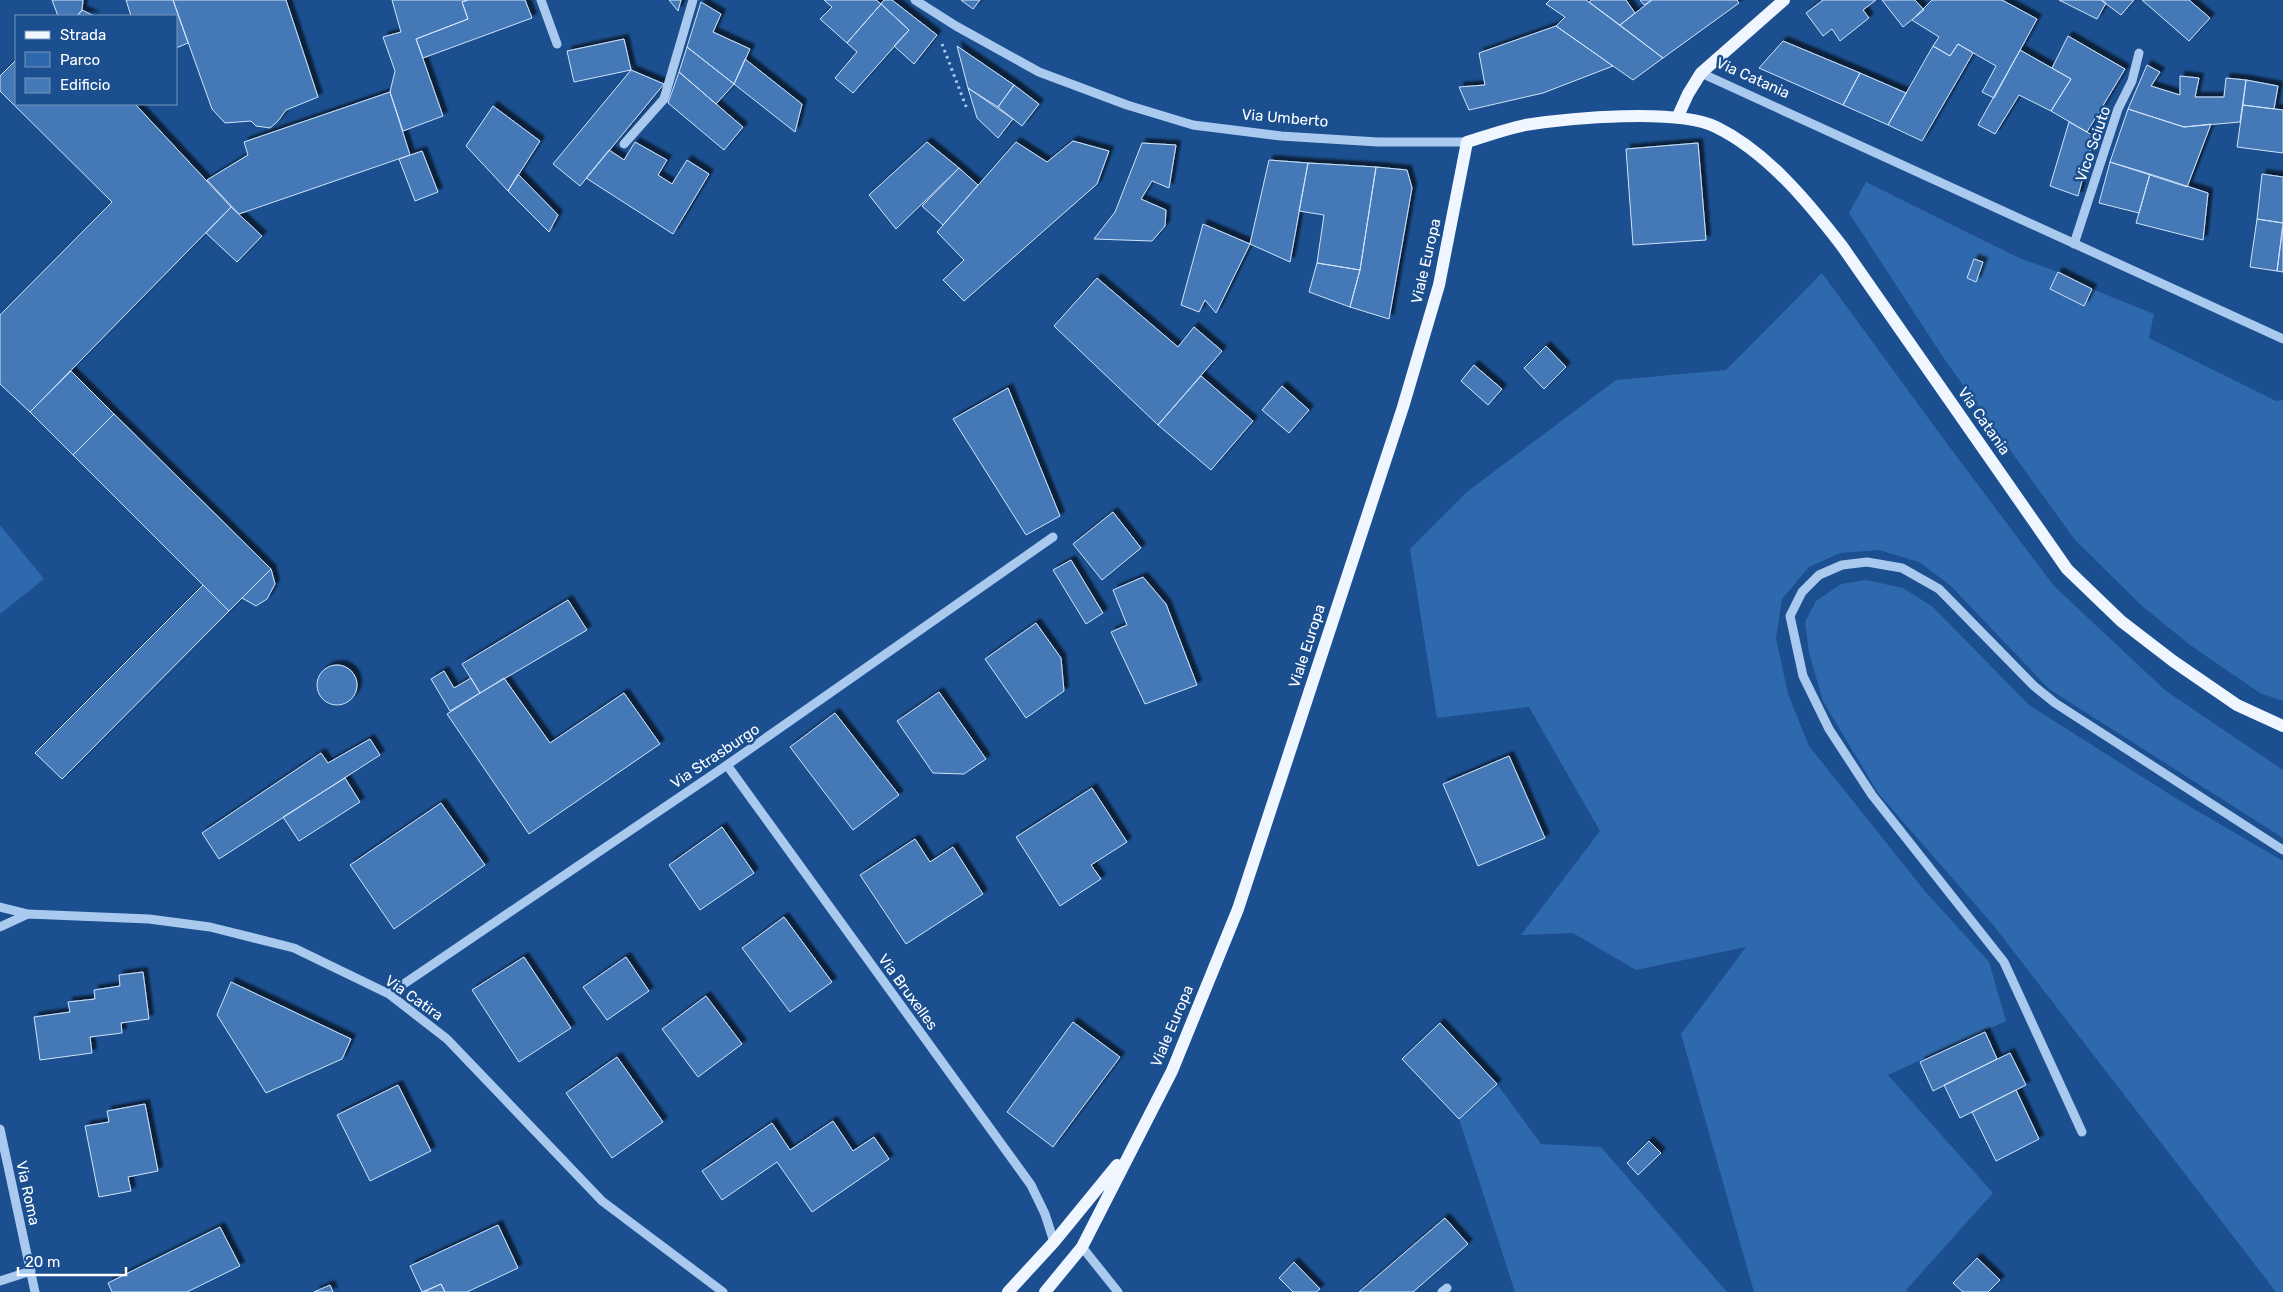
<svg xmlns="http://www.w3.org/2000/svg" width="2283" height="1292" viewBox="0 0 2283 1292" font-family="Rubik,sans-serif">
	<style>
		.green { fill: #2e69ad }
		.building { fill: #4478b7; stroke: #cfe3fa; filter: url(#shadow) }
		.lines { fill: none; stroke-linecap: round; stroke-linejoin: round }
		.path { stroke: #a9c9ee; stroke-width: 3; stroke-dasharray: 2.5 4; stroke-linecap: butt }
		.minor { stroke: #a9c9ee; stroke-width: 9 }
		.major { stroke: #f0f6ff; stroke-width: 12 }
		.labels { text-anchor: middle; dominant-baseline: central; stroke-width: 5; stroke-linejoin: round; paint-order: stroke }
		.street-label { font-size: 15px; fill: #fff; stroke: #1b4f8f }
	</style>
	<defs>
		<filter id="shadow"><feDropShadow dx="4.5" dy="-4.5" stdDeviation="1" flood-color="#0009"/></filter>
	</defs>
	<rect width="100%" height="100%" fill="#1b4f8f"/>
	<!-- green -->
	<path class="green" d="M1866,182L2019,258L2058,272L2092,289L2154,314L2149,338L2276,401L2283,400V701L2260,693L2190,645L2141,605L2075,540L1945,360L1849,213Z
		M1822,273L1948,445L2054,586L2166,691L2283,770V838L2049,689L1950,585L1919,562L1879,550L1840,553L1809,567L1782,599L1776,638L1788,694L1809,746L1924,890L1989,962L2006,1021L1888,1075L1993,1193L1906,1290L1908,1292H1754L1681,1034L1746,947L1636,970L1573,933L1521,935L1600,831L1529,707L1437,718L1410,549L1468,491L1616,380L1726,370Z
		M0,525L44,579L0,614Z
		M1866,580L1903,588L1933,607L2029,705L2182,802L2283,861V1292H2276L1994,926L1878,793L1823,701L1809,653L1805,622L1816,601L1841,584Z
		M1497,1084L1541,1144L1601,1147L1727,1292H1515L1459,1119Z"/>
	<!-- building -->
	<path class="building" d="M52,0H83L82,10L77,16H58Z
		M126,0H173L188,43L176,48V16H131Z
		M173,0H286L318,97L286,110L278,121L270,128L256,126L251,121L225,123L212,109Z
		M392,0H468L462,2L468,19L416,39L443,116L403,131L390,92L395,71L383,37L401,32Z
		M468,0H525L532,18L423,58L416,39L468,19L462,2Z
		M669,0H681L678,11Z
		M824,0H876L881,4L847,43L820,19L832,7Z
		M884,0H892L937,35L914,64L894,46L909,30L881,4Z
		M961,0H980L973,9Z
		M1550,0H1586L1663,58L1633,80L1556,26L1565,17L1546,4Z
		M1591,0H1626L1635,13L1620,25L1589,2Z
		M1640,0H1652L1644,5Z
		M1652,0H1737L1739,3L1663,58L1620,25Z
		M1823,0H1876L1863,10L1869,18L1840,41L1832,29L1823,36L1806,13Z
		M1882,0H1915L1924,10L1903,27Z
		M1932,0H2002L2037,19L1994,98L1982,92L1996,66L1958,44L1950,56L1933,46L1939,37L1912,20Z
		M2059,0H2101L2106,3L2097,19Z
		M2101,0H2134L2121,15Z
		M2142,0H2189L2210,18L2189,41Z
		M701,2L721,14L713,32L750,49L734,84L687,47Z
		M881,4L909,30L853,93L835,78L857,52L847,43Z
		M82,10L94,16H77Z
		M1556,26L1613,66L1543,93L1469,110L1459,87L1485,85L1479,53Z
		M2068,36L2125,69L2087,132L2051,111L2071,79L2052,68Z
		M624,39L631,70L574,82L567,51Z
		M1783,41L1860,73L1843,105L1759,68Z
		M1958,44L1973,53L1922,141L1888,125L1933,46L1950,56Z
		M957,46L1014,85L998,107L968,88Z
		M687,47L734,84L716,104L679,72Z
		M2020,50L2071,79L2051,111L2019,95L1995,134L1978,125Z
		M745,59L802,104L795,132L734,84Z
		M16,60V104H135L231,207L30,412L0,384V315L112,202L0,91V76Z
		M2147,65L2160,72L2151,86L2180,95V76L2199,78L2195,97H2224L2226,78L2246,80L2240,122L2184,127L2128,109Z
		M631,70L664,84L580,186L553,164Z
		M679,72L743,127L724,150L668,103Z
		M1860,73L1906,93L1888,125L1843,105Z
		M2246,80L2278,86L2274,109L2243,105Z
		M1014,85L1039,104L1022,126L998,107Z
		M968,88L1013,119L998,138L977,118Z
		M390,92L410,155L239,214L207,180L248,155L244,142Z
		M2243,105L2283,110V153L2237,147Z
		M493,106L540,141L508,191L466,146Z
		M2128,109L2184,127L2211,124L2187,187L2110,162Z
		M2069,122L2094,136L2078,196L2050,186Z
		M1073,141L1109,151L1097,184L964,301L943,280L964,260L937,232L1016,142L1047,162Z
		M635,142L667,160L658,175L672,184L687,160L709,174L673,234L586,178L609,150L624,160Z
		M927,142L959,168L896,229L869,195Z
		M1142,143L1176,145L1169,188L1152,181L1141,199L1166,210L1165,226L1152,241L1094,239L1115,212Z
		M1698,143L1706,240L1633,245L1626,149Z
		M422,151L438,192L415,201L399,159Z
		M1269,160L1308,163L1290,262L1250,244Z
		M2110,162L2150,174L2139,213L2099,203Z
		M1308,163L1376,167L1360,270L1317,263L1324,215L1299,211Z
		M1376,167L1407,170L1412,188L1389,319L1350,307L1360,270Z
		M959,168L978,185L943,225L922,206Z
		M518,174L558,215L549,232L508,191Z
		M2150,174L2208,193L2203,240L2136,223Z
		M2262,174L2283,177V223L2257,219Z
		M231,207L262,236L237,262L206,233Z
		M2257,219L2283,223L2277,271L2250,267Z
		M1203,224L1250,244L1216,313L1205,300L1199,312L1181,305Z
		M2283,226V272L2277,271Z
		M1974,259L1983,262L1976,282L1967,278Z
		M1317,263L1360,270L1350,307L1309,292Z
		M2058,272L2092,289L2084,306L2050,289Z
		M1097,278L1178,347L1194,327L1222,351L1158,425L1054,326Z
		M1546,346L1566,367L1544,389L1524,368Z
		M1474,365L1502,389L1488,405L1461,381Z
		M71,371L114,414L73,455L30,412Z
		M1201,376L1253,421L1211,470L1158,425Z
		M1282,386L1309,410L1289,433L1262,410Z
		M1008,388L1060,516L1026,535L953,419Z
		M114,414L271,569L229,611L73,455Z
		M1113,512L1141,548L1102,580L1073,544Z
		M1071,560L1103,613L1086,624L1053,570Z
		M271,569L275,584L267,599L256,606L242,598Z
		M1143,577L1166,604L1197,685L1145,704L1111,632L1127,625L1113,590Z
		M203,585L229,611L62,779L35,753Z
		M568,600L587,630L480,693L462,664Z
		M1036,623L1061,658L1064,691L1026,718L985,659Z
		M317 685a20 20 0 1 1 40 0a20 20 0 1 1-40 0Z
		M444,671L454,688L471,678L480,693L450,711L431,679Z
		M504,678L550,743L624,693L660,744L529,834L447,714Z
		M939,692L986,759L964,774L933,773L897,721Z
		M835,713L899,795L853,830L790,747Z
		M370,739L380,755L219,859L202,833L321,753L328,763Z
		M1509,756L1545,838L1478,866L1443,784Z
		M345,778L360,802L299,841L283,817Z
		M1092,788L1127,842L1091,865L1101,879L1060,906L1016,837Z
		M441,803L485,865L394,929L350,865Z
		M722,827L754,873L700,910L669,865Z
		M915,839L930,862L953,847L983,894L906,944L860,875Z
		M784,917L832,982L790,1012L742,948Z
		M524,957L571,1028L519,1062L472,990Z
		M626,957L649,991L607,1020L583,987Z
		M143,972L149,1019L121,1023L122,1033L90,1037L92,1053L40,1060L34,1017L70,1012L68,1002L95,999L94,990L120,986L119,975Z
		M231,982L351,1039L342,1059L266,1093L217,1015Z
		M706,996L742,1044L698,1077L662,1029Z
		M1073,1022L1120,1057L1053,1147L1007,1112Z
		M1440,1023L1497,1084L1459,1119L1402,1059Z
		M1985,1032L1997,1059L1933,1091L1920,1062Z
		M2010,1053L2026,1085L1960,1118L1944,1085Z
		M617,1057L663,1122L612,1158L566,1093Z
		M398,1085L431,1151L370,1181L337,1115Z
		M2016,1090L2039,1139L1996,1161L1972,1112Z
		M145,1104L158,1171L128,1177L131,1191L99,1197L85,1126L109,1122L107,1111Z
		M833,1121L853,1151L874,1137L889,1159L812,1212L777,1162L722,1200L702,1171L772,1123L790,1150Z
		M1649,1141L1661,1153L1638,1175L1627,1163Z
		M1445,1218L1468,1244L1413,1292H1359Z
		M498,1225L518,1268L467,1292H445L441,1284L422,1292L410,1266Z
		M220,1227L240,1266L187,1292H112L108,1283Z
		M1977,1258L2000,1280L1988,1292H1963L1953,1283Z
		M1294,1262L1320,1289L1316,1292H1293L1279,1278Z
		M441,1284L445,1292H424Z
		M330,1285L333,1292H314Z"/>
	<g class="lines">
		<!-- path -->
		<path class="path" d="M942,44L967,109"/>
		<!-- minor -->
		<path class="minor" d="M541,0L557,44
			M915,0L956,26L1039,72L1127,105L1193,125L1281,136L1378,142H1467
			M1701,73L2283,339
			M624,144L664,99L693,0
			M2074,244L2118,109L2132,81L2139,53
			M727,765L1031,1185L1045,1214L1054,1242
			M0,907L28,914L149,919L210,927L294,948L389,994L447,1039L602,1201L723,1292
			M0,927L28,914
			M389,994L727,765L1053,537
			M0,1129L35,1292
			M2082,1132L2004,962L1872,795L1829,729L1803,676L1790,616L1802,592L1819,575L1842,565L1867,562L1902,568L1939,589L2034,686L2055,703L2283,850
			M1082,1247L1118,1292
			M0,1281L31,1271
			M1442,1292L1447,1288"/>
		<!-- major -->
		<path class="major" d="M1678,116L1688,94L1701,73L1784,0
			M1008,1292L1054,1242L1117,1165
			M1045,1292L1082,1247L1172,1071L1238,909L1403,407L1439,285L1467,142C1486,136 1506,129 1525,125C1570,118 1677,108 1716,127C1767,152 1808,202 1842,246L2067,569L2121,621L2173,661L2237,705L2283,726"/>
	</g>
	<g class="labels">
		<!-- street labels -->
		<g class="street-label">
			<text transform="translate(1753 78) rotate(24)">Via Catania</text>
			<text transform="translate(1285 118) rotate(5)">Via Umberto</text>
			<text transform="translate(2093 144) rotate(-71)">Vico Sciuto</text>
			<text transform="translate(1426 261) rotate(-77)">Viale Europa</text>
			<text transform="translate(1984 421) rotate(55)">Via Catania</text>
			<text transform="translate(1307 646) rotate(-72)">Viale Europa</text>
			<text transform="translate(715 756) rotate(-34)">Via Strasburgo</text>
			<text transform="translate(908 992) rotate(54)">Via Bruxelles</text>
			<text transform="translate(414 998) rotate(35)">Via Catira</text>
			<text transform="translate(1172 1026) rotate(-67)">Viale Europa</text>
			<text transform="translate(28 1193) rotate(78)">Via Roma</text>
		</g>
	</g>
	<!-- legend -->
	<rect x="15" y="15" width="162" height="90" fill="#1b4f8f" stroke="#7695bc"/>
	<rect x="25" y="31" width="25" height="8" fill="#f0f6ff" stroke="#7695bc"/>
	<text x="60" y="40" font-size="15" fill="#ffffff">Strada</text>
	<rect x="25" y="52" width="25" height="15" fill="#2e69ad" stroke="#7695bc"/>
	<text x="60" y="65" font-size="15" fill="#ffffff">Parco</text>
	<rect x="25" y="78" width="25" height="15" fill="#4478b7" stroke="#7695bc"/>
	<text x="60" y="90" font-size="15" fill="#ffffff">Edificio</text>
	<!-- scale -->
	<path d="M18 1267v8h108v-8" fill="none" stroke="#ffffff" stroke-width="2.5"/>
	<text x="25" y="1267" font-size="15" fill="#ffffff" stroke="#1b4f8f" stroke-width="4" paint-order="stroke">20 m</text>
</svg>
